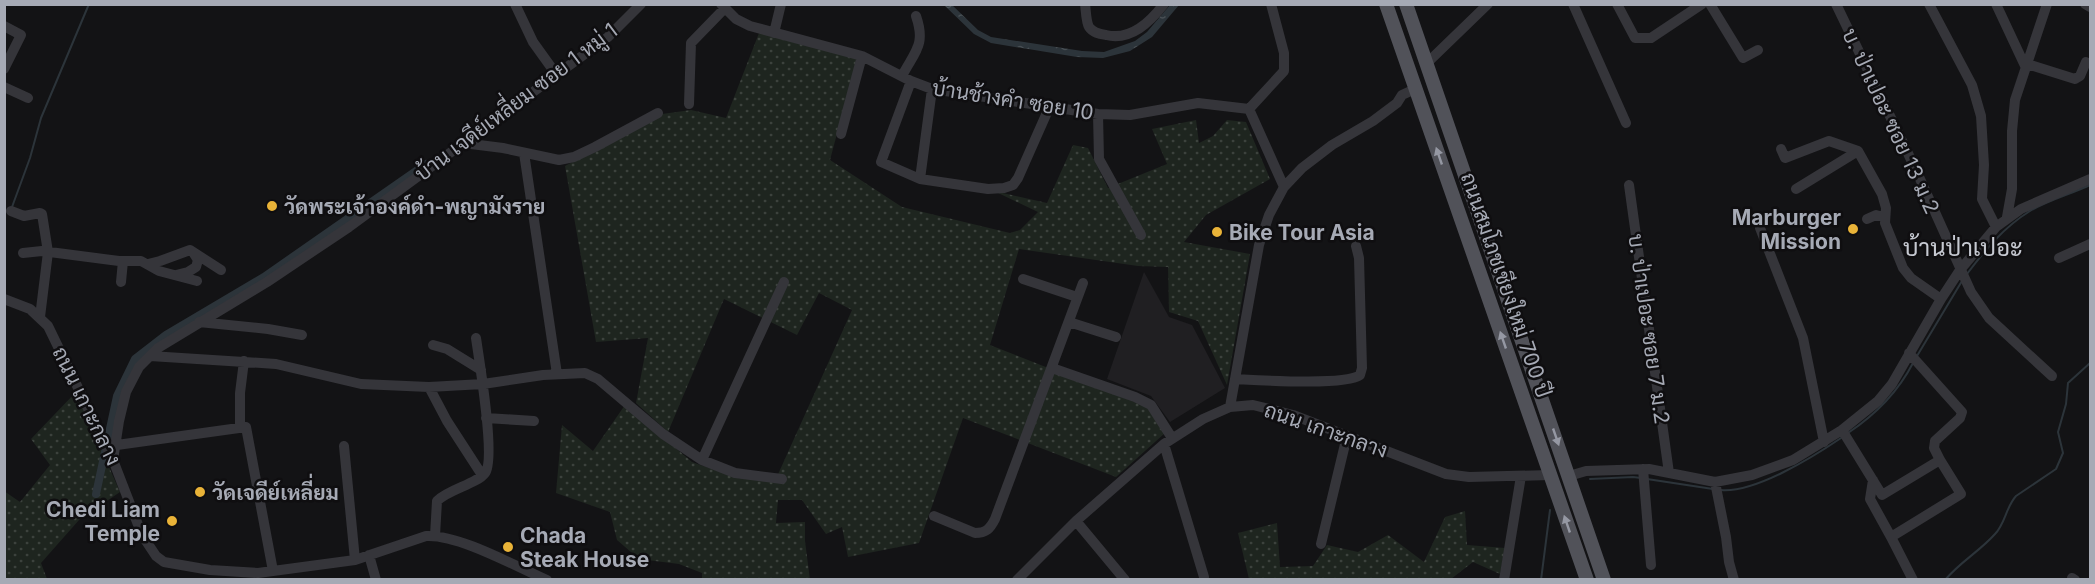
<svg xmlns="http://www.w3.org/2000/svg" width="2095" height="584" viewBox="0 0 2095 584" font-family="Inter,Sarabun,sans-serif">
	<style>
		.built { fill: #201f22 }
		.grass { fill: url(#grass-dots) }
		.water { fill: url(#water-ripples) }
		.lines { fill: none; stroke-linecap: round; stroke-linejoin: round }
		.stream { stroke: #2c343a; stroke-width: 2 }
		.canal { stroke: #2c343a; stroke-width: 8 }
		.minor { stroke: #35353a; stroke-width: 10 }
		.major { stroke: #515259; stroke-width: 14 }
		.oneway { fill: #9598a3 }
		.poi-dot { fill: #e9b338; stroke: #0f0e10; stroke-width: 2 }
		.labels { text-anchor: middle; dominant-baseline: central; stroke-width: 5; stroke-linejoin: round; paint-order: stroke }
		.street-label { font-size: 21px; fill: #a6aab5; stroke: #0f0e10 }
		.poi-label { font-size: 21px; font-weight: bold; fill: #a6aab5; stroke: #0f0e10; text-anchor: start }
		.quarter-label { font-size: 24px; fill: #c6c9d1; stroke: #0f0e10 }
	</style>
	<defs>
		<pattern id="grass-dots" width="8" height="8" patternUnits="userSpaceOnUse" patternTransform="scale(1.5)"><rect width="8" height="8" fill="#1e251f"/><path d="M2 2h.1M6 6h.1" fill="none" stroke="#3c423d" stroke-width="1.8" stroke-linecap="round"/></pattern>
		<pattern id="water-ripples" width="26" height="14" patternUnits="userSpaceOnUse" patternTransform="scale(1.5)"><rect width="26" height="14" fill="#2c343a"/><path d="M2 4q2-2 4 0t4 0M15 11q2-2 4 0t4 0" fill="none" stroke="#484f54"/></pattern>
	</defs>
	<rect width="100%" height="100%" fill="#131315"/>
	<!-- built -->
	<path class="built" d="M1144,272L1169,317L1192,325L1225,388L1170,422L1151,396L1107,379Z"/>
	<!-- grass -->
	<path class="grass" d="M759,33L857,58L830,160L902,207L1010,233L1020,230L1038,212L994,191L1047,203L1073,145L1088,148L1108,188L1167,164L1152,129L1196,120L1199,143L1213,136L1227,120L1246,122L1270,179L1206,215L1184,242L1250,254L1227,385L1198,321L1169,312L1168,267L1138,266L1019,249L990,345L1147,407L1165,433L1116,477L963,418L919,543L848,557L842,527L826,534L802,500H778L776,523L805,522V541L810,580L702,579V573L679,564L639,559L617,540L610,512L556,493L562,425L593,451L625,405L692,462L737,478L775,481L852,310L819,293L797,335L724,299L668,432L636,403L648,338L596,342L565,166L662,114L691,110L726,118Z
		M76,392L120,492L79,520L41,563L47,579H5L4,491L20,502L50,465L31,439Z
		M1465,511L1467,545L1505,548L1500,574L1473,562L1451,579H1249L1238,533L1277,523L1280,567L1313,566L1327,545L1358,552L1388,535L1424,562L1445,517Z"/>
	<!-- water -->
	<path class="water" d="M944,5H952L978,30L991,37L1082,51L1104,52L1135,41L1147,32L1170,5H1179L1152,37L1130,51L1103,58L1077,57L991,43L974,34Z"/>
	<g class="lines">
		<!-- stream -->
		<path class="stream" d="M12,207L30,158L41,118L89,4
			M1967,274C1985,250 2004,227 2030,211C2048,200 2071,194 2090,185
			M1917,356L1962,281
			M1848,433C1875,415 1898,392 1913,363
			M1590,479L1633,477L1641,478
			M1647,479L1713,489
			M1721,490C1755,493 1813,457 1841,438
			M1541,580L1550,510
			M1945,580C1960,562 1980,551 1995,534C2005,524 2006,507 2016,496L2056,469L2063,453L2058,432L2066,404L2068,383L2090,363"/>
		<!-- canal -->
		<path class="canal" d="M96,494L117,396L135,359L166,335L264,277L426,164"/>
		<!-- minor -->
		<path class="minor" d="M515,4L533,42L556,74
			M721,4L736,19L750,26L862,56L911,81L932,89L1098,114L1130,115L1198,103L1249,109
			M1085,4C1086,11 1086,22 1089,27C1093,33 1100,34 1106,35C1131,41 1150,22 1164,4
			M1573,4L1626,123
			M1617,4L1635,38H1651L1702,4
			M1710,4L1743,58L1758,50
			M1836,4L1916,170L1971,292L1989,318L2052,376
			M1929,4L1972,85L1981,116L1984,165L1982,199L1996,227
			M1996,4L2026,68
			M2085,4L2090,7
			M4,26L21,35L4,69
			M774,33L781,4
			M1426,64L1488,4
			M2027,64L2075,79L2080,76L2086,62
			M902,76C915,51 926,45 916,16
			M911,81L881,162L920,179L988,189L1004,188L1013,185L1018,178L1049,108
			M4,87L28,98
			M689,104L691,43L724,9
			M1249,109L1284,71V53L1271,4
			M1249,109L1284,187
			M1098,114L1099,159L1141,235
			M841,134L862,56
			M463,143L503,148L559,160L574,157L595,147L658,113
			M1781,149L1785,158L1829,141L1858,151L1882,194L1886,208L1885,223L1903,268L1911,278L1941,299
			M524,153L557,374
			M920,179L932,89
			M1629,185L1669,473
			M1796,189L1858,151
			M11,211L24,216L40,213L42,214L48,252L40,317
			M2007,217L2012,189V131L2015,100L2047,4
			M1867,219L1876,215L1884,217
			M1760,228L1803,338L1824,442
			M23,253L42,251L119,261H141L159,271L197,281
			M2059,258L2090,244
			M148,264L160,261L190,250L221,270
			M176,275L188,272L196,267L198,260L193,252
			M1023,279L1077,297
			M121,282L123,261
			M4,299L30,309L48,326L113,460L142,535L156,556L164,562L210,570L258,573L355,560L426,536C458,534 515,566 547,580
			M199,322L268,329L302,335
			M1069,322L1116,337
			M433,345L447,349L481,370
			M1909,353L1962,412L1960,418L1935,441L1934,448L1940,460
			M150,356L276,364L361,384L429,387L483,384L543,375L585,373L598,379L663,434L702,460L735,473L782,479
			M1052,368L1135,397L1151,405L1172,438
			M1235,379C1257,380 1346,386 1360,375L1362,368L1359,258L1356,246
			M429,387L447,421L482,475
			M1230,407L1259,245L1269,215L1284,187L1302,168L1332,145L1373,121L1397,103L1402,95L1415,89
			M486,418L534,421
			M240,427V393L244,361
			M1842,430L1882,495L1940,460L1961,494L1891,537L1913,580
			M1164,444L1204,577
			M117,445L246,427L273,571
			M344,446L355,560
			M113,460L119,421L126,392L139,367L158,348L267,282L349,227L608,37L641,4
			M702,460L784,282
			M1643,469L1651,565
			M1569,476L1586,471L1649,469L1715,482L1752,475L1793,460L1842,430L1878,401L1892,384L1941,299L1960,270L1996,227L2021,209L2090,179
			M1873,480L1870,499L1891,537
			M1715,482L1726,537L1729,562L1734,580
			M934,516L975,533C986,533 990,529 995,519L1083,283
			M1076,521L1125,580
			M435,536L437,501C449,489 477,484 485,473C496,460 479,359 476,338
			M1321,544L1347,436
			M369,555L376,580
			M2072,578L2075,580
			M1017,580L1076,521L1164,444L1203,419L1230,407L1253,405L1293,415L1446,474L1469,477L1550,475
			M1504,580L1521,476"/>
		<!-- major -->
		<path class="major" d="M1386,4L1587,580
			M1406,4L1604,580"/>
	</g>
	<!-- one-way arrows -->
	<defs><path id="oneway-solid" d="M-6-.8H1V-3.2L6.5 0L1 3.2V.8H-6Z" transform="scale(1.5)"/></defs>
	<g class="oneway">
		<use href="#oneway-solid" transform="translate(1439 156) rotate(-109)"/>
		<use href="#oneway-solid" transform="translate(1503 340) rotate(-109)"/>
		<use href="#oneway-solid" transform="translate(1556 437) rotate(71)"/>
		<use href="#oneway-solid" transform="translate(1567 524) rotate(-109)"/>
	</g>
	<!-- markers -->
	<g class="poi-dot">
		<circle cx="272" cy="206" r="6"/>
		<circle cx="1853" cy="229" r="6"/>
		<circle cx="1217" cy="232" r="6"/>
		<circle cx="200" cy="492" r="6"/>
		<circle cx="172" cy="521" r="6"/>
		<circle cx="508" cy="547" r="6"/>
	</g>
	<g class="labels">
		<!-- street labels -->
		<g class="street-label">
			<text transform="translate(1013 100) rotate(9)">บ้านช้างคำ ซอย 10</text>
			<text transform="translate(516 102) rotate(-37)">บ้าน เจดีย์เหลี่ยม ซอย 1 หมู่ 1</text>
			<text transform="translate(1891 121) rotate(65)">บ. ป่าเปอะ ซอย 13 ม.2</text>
			<text transform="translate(1506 285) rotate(71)">ถนนสมโภชเชียงใหม่ 700 ปี</text>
			<text transform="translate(1649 329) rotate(82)">บ. ป่าเปอะ ซอย 7 ม.2</text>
			<text transform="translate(87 406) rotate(64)">ถนน เกาะกลาง</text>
			<text transform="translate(1326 430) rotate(19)">ถนน เกาะกลาง</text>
		</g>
		<!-- poi labels -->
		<g class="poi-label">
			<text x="284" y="206">วัดพระเจ้าองค์ดำ-พญามังราย</text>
			<text x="1841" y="217" text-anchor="end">Marburger<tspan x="1841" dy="24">Mission</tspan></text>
			<text x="1229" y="232">Bike Tour Asia</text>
			<text x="212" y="492">วัดเจดีย์เหลี่ยม</text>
			<text x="160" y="509" text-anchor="end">Chedi Liam<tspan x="160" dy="24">Temple</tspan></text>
			<text x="520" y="535">Chada<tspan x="520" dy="24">Steak House</tspan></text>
		</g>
		<!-- quarter labels -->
		<g class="quarter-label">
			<text x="1963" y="247">บ้านป่าเปอะ</text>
		</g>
	</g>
	<!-- border -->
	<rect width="2095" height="584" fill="none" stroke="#a6aab5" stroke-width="12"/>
</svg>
